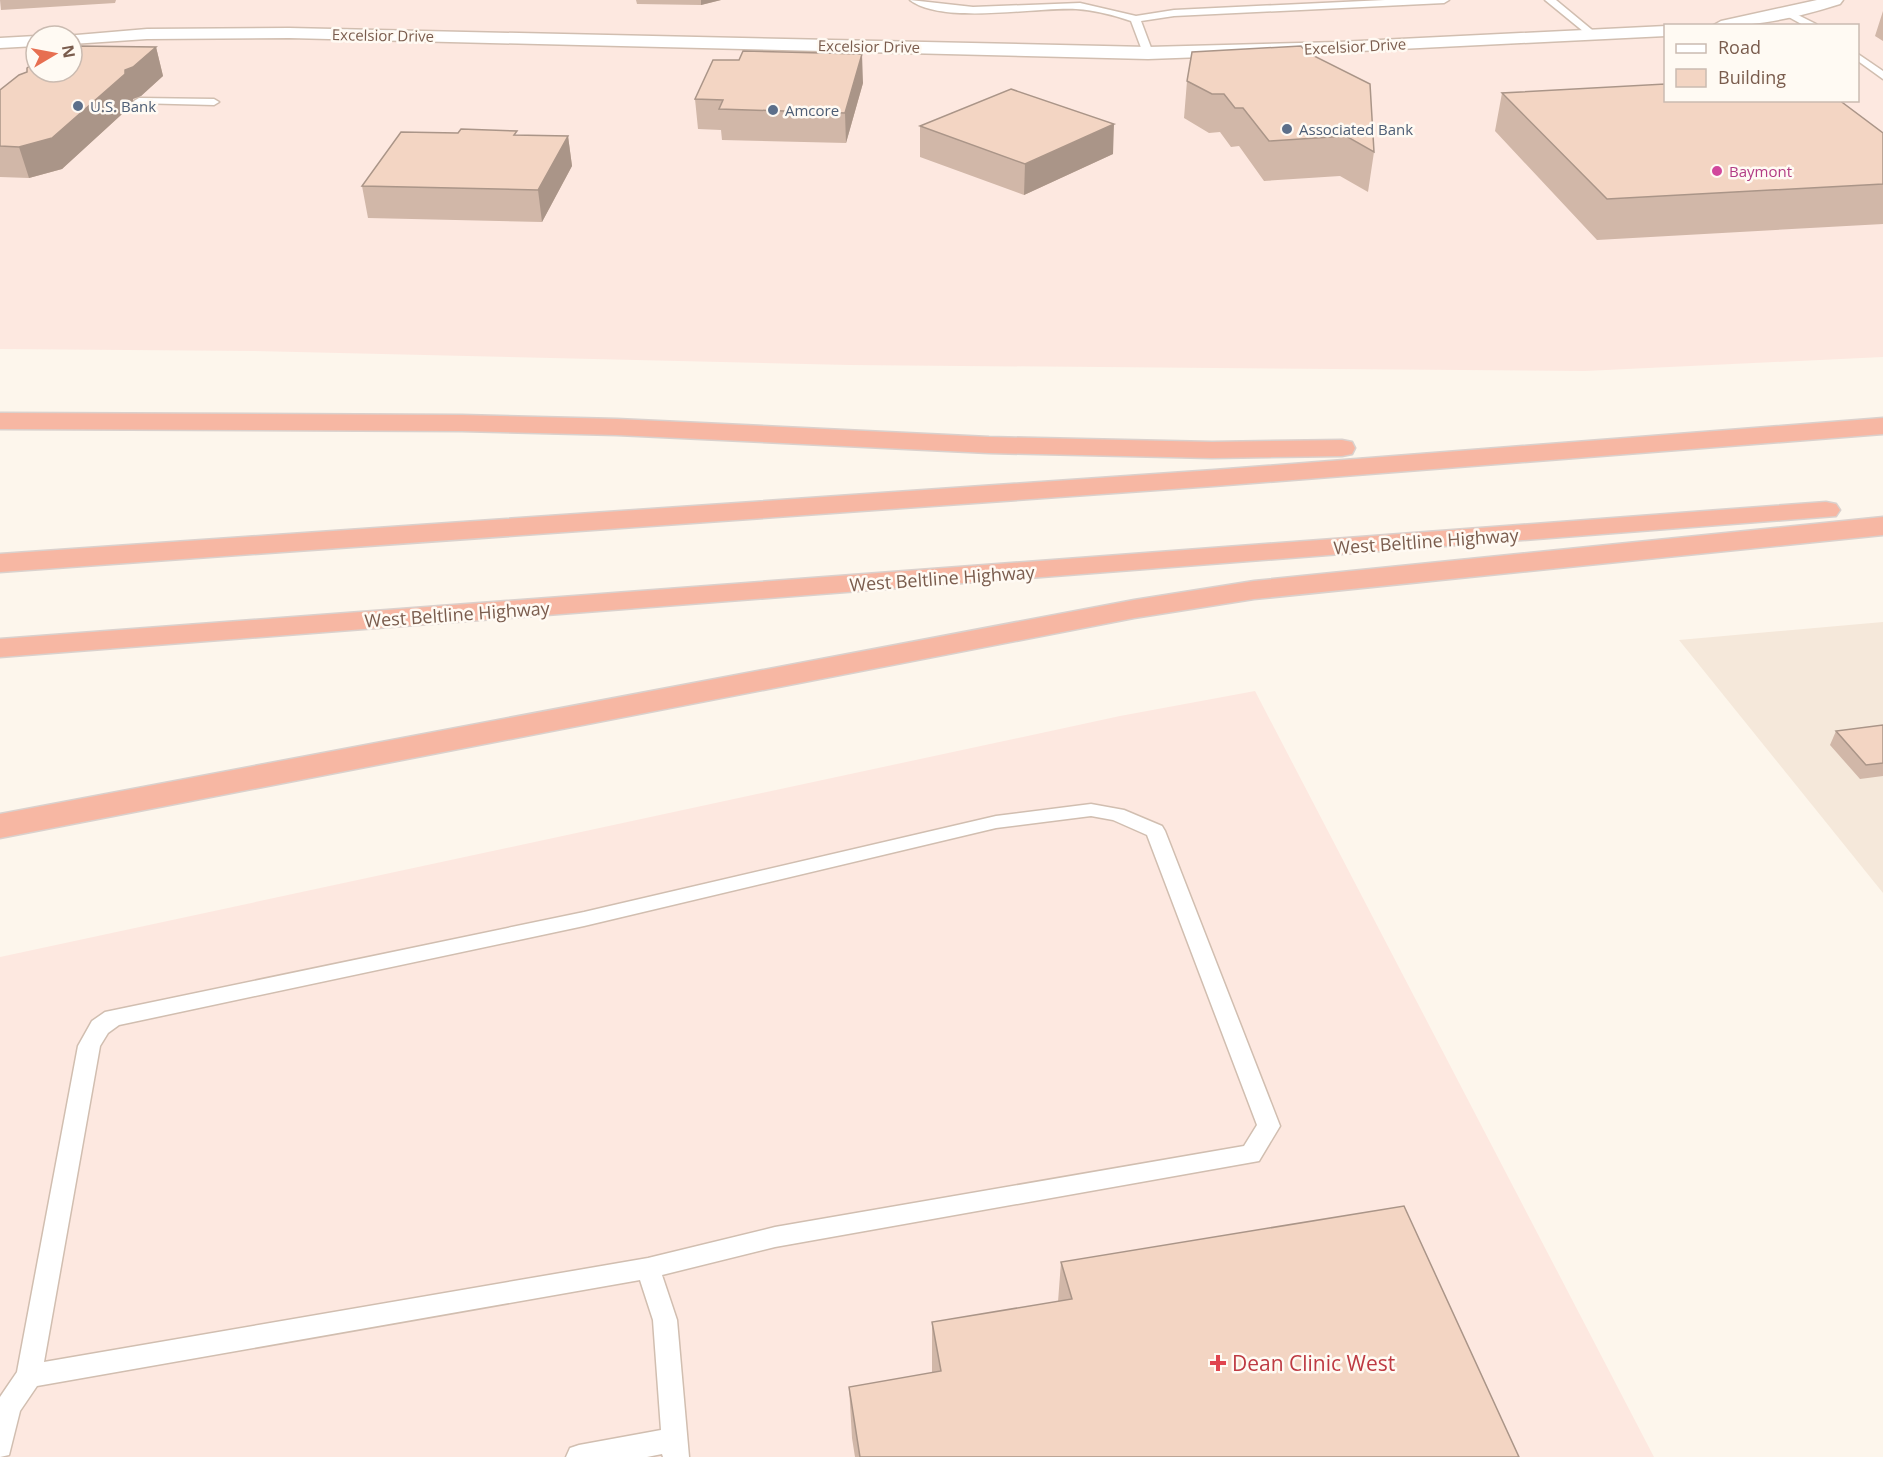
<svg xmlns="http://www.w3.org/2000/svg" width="1883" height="1457" viewBox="0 0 1883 1457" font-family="'Open Sans',sans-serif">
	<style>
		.residential { fill: #f5e8da }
		.commercial { fill: #fde8e0; fill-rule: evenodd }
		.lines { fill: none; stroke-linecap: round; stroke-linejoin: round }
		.service-casing { stroke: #d1beb0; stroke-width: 3 }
		.tertiary-casing { stroke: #d1beb0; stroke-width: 3 }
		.motorway-casing { stroke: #dad1cd; stroke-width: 3 }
		.service { fill: #fff; fill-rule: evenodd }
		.tertiary { fill: #fff; fill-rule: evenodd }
		.motorway { fill: #f7b7a3; fill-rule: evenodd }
		.wall { fill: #d1b7a8 }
		.shaded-wall { fill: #aa9588 }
		.building { fill: #f3d5c3; stroke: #aa9588; stroke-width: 1.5 }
		.service-dot { fill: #5c6f8a; stroke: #fffaf3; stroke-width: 2 }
		.hotel-dot { fill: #d1479c; stroke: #fffaf3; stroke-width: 2 }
		.health-dot { fill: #e0444e; stroke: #fffaf3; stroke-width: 2 }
		.labels { text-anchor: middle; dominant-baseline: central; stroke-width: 5; stroke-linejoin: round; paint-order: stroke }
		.far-street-label { font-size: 15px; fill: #7a5c4d; stroke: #fffaf3 }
		.far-service-label { font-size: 15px; fill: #4e5e75; stroke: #fffaf3; text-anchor: start }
		.far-hotel-label { font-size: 15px; fill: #b23c85; stroke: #fffaf3; text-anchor: start }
		.street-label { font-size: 18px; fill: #7a5c4d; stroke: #fffaf3 }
		.near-health-label { font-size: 21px; fill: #be3a42; stroke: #fffaf3; text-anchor: start }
	</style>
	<rect width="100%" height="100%" fill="#fdf6ec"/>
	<!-- residential -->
	<path class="residential" d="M1883,622V893L1679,640Z"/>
	<!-- commercial -->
	<path class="commercial" d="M0,0H1883V357L1585,371L849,365L254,351L0,349ZM1666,26H1858V100H1666ZM36,36H72V72H36Z
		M1255,691L1654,1457H0V957L1120,716Z"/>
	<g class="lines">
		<!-- service casing -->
		<g class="service-casing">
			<path id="service" d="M910,0L973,7L1080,3L1136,16L1174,10L1385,0H1449L1444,3L1174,16L1141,21L1153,53L1148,56L1143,53L1131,21C1113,15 1095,10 1076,9C1035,7 943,25 910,0Z
				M1545,0H1556L1597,34L1589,36Z
				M1788,10L1816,24L1818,26H1805L1785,15L1783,13Z
				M1858,54L1883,71V79L1858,61Z
				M139,98L214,99L219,102L214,105L135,103L134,101Z
				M1091,804L1124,810L1162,826L1165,831L1280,1126L1259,1161L775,1247L662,1275L677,1320L689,1457H663L662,1454L647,1457H566L570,1448L579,1445L661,1430L653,1320L640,1280L37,1386L20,1411L9,1455L0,1457V1397L17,1372L78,1046L92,1021L105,1012L584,912L996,816ZM1091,816L1113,820L1147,835L1257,1125L1244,1146L775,1227L648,1258L44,1362L100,1046L108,1033L119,1025L584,926L996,828Z"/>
		</g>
		<!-- tertiary casing -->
		<g class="tertiary-casing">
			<path id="tertiary" d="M1817,0H1843L1840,4C1795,18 1760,26 1712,26L1721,21Z
				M1666,26V36L1339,52L1148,59L289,38L147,39L72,44V36H65L147,29L289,28L1148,47L1339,42Z
				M36,36V46L0,48V38Z"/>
		</g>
		<!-- motorway casing -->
		<g class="motorway-casing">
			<path id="motorway" d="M0,413L462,415L617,419L989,437L1212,442L1342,440L1352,442L1355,448L1352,454L1342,456L1212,458L989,453L617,435L462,431L0,429Z
				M1883,418V434L1214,486L0,572V554L1214,470Z
				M1826,502L1836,504L1840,510L1836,516L0,657V639Z
				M1883,517V535L1254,599L1134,618L0,838V814L1134,600L1254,581Z"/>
		</g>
		<!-- service -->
		<use href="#service" class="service"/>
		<!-- tertiary -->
		<use href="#tertiary" class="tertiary"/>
		<!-- motorway -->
		<use href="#motorway" class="motorway"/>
	</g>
	<!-- wall -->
	<path class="wall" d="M0,0H116L115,3L1,10Z
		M636,0H721L701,5L637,4Z
		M1883,11V41L1875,36Z
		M156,47L163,76L141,96L133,99V104L62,169L29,178L0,177V90Z
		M1192,52L1374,152L1368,192L1340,176L1264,181L1239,146L1231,147L1220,132L1209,133L1184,118L1187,81Z
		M863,83L846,143L722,140L721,130L698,129L695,99Z
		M1502,93L1883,133V224L1597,240L1495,131Z
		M920,126L1113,154L1024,195L920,157Z
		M517,135L568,136L572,166L542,222L368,218L362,186Z
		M1883,725V776L1860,779L1830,745L1836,731Z
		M1061,1262L1519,1457H855L852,1438L849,1387L932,1373V1322L1058,1302Z"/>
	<!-- shaded-wall -->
	<path class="shaded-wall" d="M701,0H721L701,5Z
		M156,47L163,76L141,96L133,99V104L62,169L29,178L19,147Z
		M862,54L863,83L846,143L845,113Z
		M1114,124L1113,154L1024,195L1025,164Z
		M568,136L572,166L542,222L538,190Z"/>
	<!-- building -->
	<path class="building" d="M76,46L156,47L133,67L125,70V74L52,138L19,147L0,146V90L19,75L27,72V68L36,61V72H72V47Z
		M1301,46L1306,52L1370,84L1374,152L1346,136L1269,141L1243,108H1235L1224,94H1212L1187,81L1192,52Z
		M743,51L862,54L845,113L719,109L723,100L695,99L713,60H739Z
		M1665,84V100H1839L1883,133V184L1607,199L1502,93Z
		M1011,89L1114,124L1025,164L920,126Z
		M461,129L517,131L514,135L568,136L538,190L362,186L401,132L458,133Z
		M1883,725V763L1866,765L1836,731Z
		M1404,1206L1519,1457H860L849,1387L941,1371L932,1322L1072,1299L1061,1262Z"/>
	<!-- markers -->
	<g class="service-dot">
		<circle cx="78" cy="106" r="6"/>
		<circle cx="773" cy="110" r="6"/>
		<circle cx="1287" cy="129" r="6"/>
	</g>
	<circle class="hotel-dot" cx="1717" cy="171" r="6"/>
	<path class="health-dot" d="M1215 1354h6v6h6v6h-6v6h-6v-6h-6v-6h6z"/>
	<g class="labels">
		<!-- far-street labels -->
		<g class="far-street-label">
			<text transform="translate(383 35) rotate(1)">Excelsior Drive</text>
			<text transform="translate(869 46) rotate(1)">Excelsior Drive</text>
			<text transform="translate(1355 46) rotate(-3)">Excelsior Drive</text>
		</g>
		<!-- far-service labels -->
		<g class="far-service-label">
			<text x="90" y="106">U.S. Bank</text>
			<text x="785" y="110">Amcore</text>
			<text x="1299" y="129">Associated Bank</text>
		</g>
		<!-- far-hotel labels -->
		<g class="far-hotel-label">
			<text x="1729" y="171">Baymont</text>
		</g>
		<!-- street labels -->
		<g class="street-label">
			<text transform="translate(1426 541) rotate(-4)">West Beltline Highway</text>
			<text transform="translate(942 578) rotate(-4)">West Beltline Highway</text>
			<text transform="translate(457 614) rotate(-4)">West Beltline Highway</text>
		</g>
		<!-- near-health labels -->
		<g class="near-health-label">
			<text x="1232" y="1363">Dean Clinic West</text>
		</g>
	</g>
	<!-- legend -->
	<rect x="1664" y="24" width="195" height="78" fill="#fffaf3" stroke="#cabbb1" stroke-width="1.5"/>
	<rect x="1676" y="44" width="30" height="9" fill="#ffffff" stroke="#cabbb1" stroke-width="1.5"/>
	<text x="1718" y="54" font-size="18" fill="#7a5c4d">Road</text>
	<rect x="1676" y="69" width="30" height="18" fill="#f3d5c3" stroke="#cabbb1" stroke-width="1.5"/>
	<text x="1718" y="84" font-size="18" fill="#7a5c4d">Building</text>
	<!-- north arrow -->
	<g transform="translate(54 54) rotate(80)"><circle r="28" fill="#fffaf3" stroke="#cabbb1" stroke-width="1.5"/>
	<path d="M0-4.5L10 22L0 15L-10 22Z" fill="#e76f51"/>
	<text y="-9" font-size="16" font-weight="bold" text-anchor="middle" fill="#7a5c4d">N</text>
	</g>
</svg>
